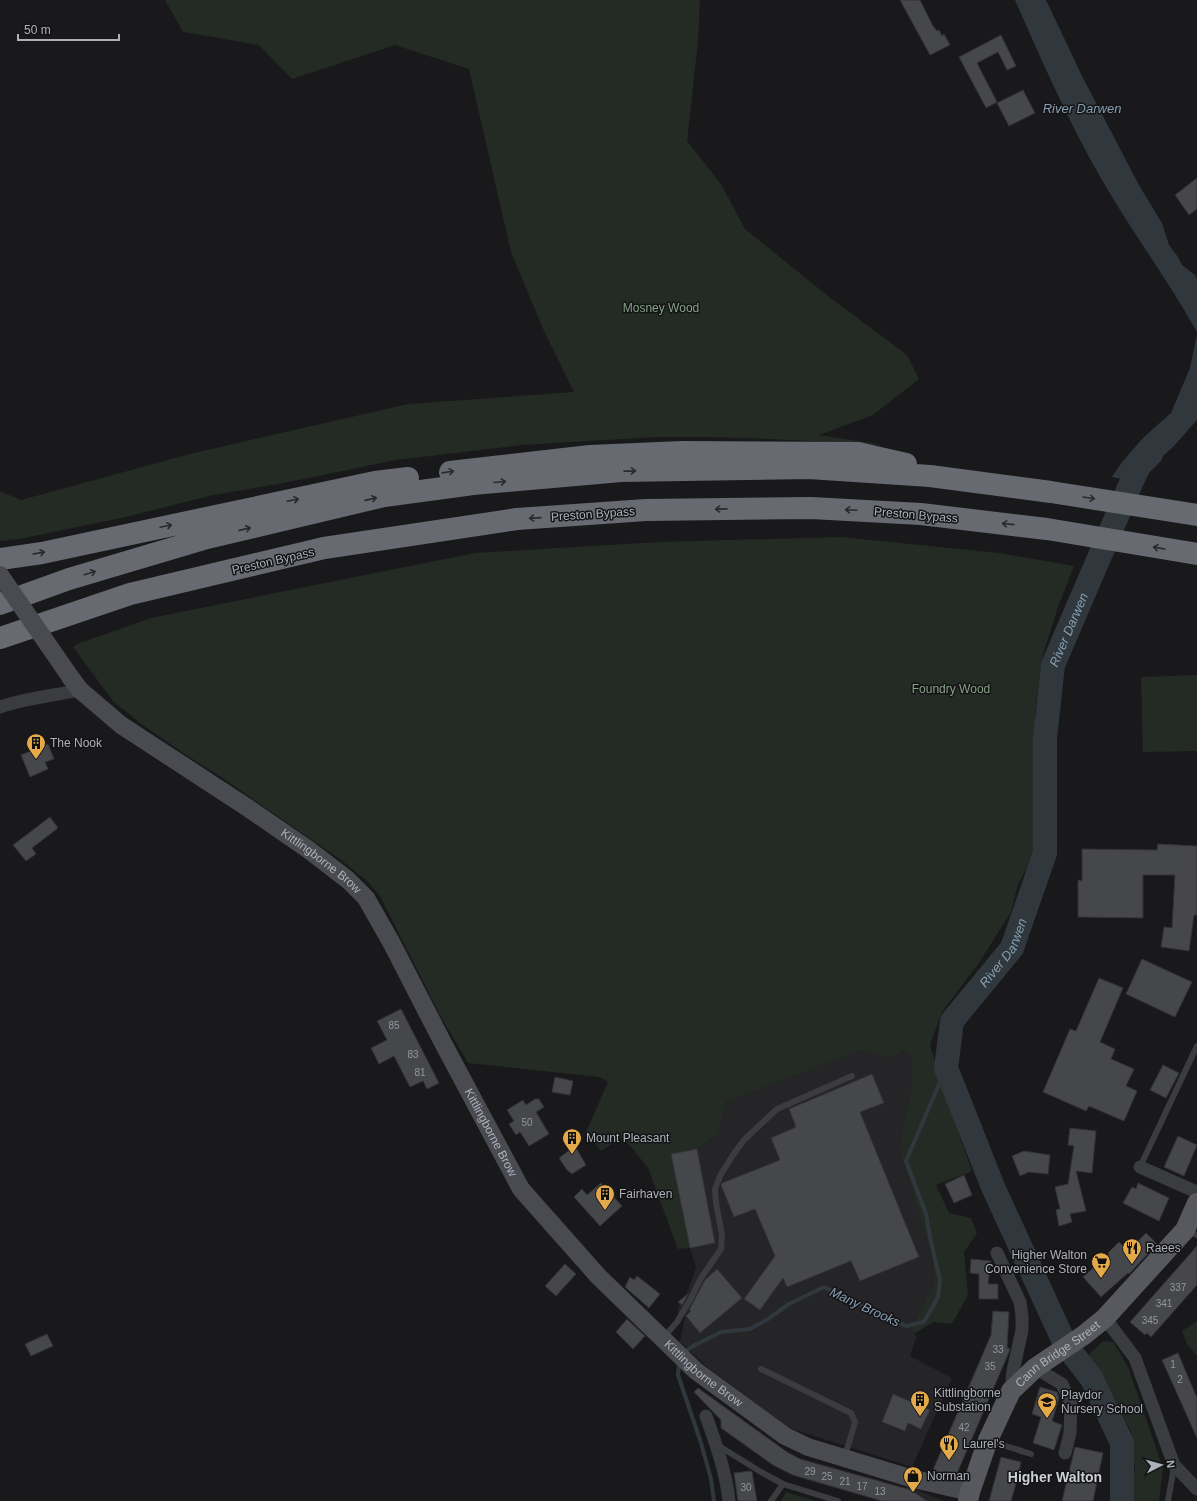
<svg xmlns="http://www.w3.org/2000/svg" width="1197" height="1501" viewBox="0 0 1197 1501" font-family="Helvetica,sans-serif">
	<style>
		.built { fill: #252528 }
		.green { fill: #232b24 }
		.water { fill: #30383e }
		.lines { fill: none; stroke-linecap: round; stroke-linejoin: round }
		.stream { stroke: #30383e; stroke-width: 4 }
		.river { stroke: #30383e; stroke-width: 24 }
		.building { fill: #46474b; stroke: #333337 }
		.lane { stroke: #3a3c40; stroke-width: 6 }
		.street { stroke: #3a3c40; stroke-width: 13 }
		.secondary { stroke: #494b50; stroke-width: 18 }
		.primary { stroke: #57595f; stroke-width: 20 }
		.highway { stroke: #676a70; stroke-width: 22 }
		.secondary-bridge { stroke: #494b50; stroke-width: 18 }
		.oneway { stroke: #292a2c }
		.labels { text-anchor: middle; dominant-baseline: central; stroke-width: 3; stroke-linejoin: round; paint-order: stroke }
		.number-label { font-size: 10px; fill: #93969e }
		.park-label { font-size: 12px; fill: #85a386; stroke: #141416 }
		.street-label { font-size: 12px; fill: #adb1ba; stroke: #141416 }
		.poi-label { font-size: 12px; fill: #adb1ba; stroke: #141416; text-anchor: start }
		.water-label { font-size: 13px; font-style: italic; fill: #879fb1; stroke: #141416 }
		.quarter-label { font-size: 14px; font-weight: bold; fill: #cdd0d6; stroke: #141416 }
	</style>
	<rect width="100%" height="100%" fill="#19191b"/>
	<!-- built -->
	<path class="built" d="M862,1050L889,1059L905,1050L912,1060V1084L899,1147L932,1258L935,1282L910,1331L915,1333L916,1338L910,1356L952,1378L912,1467L789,1428L708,1368L680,1342L685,1316L677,1313L680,1304L686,1296L696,1267L690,1248L671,1154L696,1149L717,1135L726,1102Z
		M907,1486L940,1499L942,1501H903Z"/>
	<!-- green -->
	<path class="green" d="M165,0H700L698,41L687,141L721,184L745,229L828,296L907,355L919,379L873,415L819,435L884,445L770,439L706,437H656L522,445L396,460L284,483L213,495L126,517L19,539L0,541V491L21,500L190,454L408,404L574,392L544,331L511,252L469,69L395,45L292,79L259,45L183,32Z
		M840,537L999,553L1074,566L1058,607L1042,658L1035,712L1034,855L1018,884L1011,912L981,960L942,1012L930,1045L949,1107L972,1171L936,1185L949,1213L971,1218L977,1233L964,1252L968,1295L952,1324L934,1322L915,1333L910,1331L935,1282L932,1258L899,1147L912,1084V1060L905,1050L889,1059L862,1050L726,1102L717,1135L696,1149L672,1154L690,1248L678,1249L648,1168L623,1137L601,1151L586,1132L608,1082L599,1077L468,1063L442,1019L380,896L368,882L341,860L218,775L186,755L140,723L113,701L73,647L77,644L151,618L475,553L659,542Z
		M1197,675V751L1143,752L1141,677Z
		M1197,1321V1356L1187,1344L1182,1331Z
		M1103,1341L1113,1342L1128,1367L1163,1468L1159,1501H1129L1135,1467L1131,1432L1104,1377L1087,1356Z
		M786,1492L815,1501H781Z"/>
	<!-- water -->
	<path class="water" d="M1015,0H1046L1082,76L1140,187L1162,223L1169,245L1178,257L1182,265L1195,275L1197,279V332C1168,280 1132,232 1102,180C1069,123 1042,61 1015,0Z
		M1197,334V420L1174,446L1153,465L1144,483L1112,477L1122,462L1144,437L1171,413L1190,368Z"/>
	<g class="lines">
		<!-- stream -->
		<path class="stream" d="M684,1352L695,1345L721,1332L750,1329L768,1319L789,1304L824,1287L906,1326L924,1322L938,1297L940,1280L931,1242L926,1214L906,1161L946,1068
			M679,1363L678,1375L701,1443L711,1479L714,1501"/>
		<!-- river -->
		<path class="river" id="s1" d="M1122,1501V1443L1092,1379L1065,1344L993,1187L946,1068L952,1021L1012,948L1045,853V738L1053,665L1138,467L1151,454"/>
	</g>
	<!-- building -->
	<path class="building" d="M900,0H920L933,26L937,31L939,30L942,36L944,34L950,45L930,55Z
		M1001,35L1016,66L1007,70L998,52L977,63L997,102L986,108L959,57Z
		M1023,90L1035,113L1009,126L997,103Z
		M1197,178V209L1189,215L1175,195Z
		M48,744L54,759L45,762L48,769L30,777L21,755Z
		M50,817L58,828L32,848L36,854L26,861L13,845Z
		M1158,844L1197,846V915H1194L1189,951L1161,947L1164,927L1172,928L1175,875H1143V918L1078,917V880L1082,881V849L1157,850Z
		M1142,959L1192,982L1175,1017L1126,994Z
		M1099,978L1123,988L1100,1042L1115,1049L1111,1059L1134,1069L1126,1086L1137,1091L1124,1121L1089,1106L1086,1111L1043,1092L1070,1029L1076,1031Z
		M401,1009L439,1083L427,1089L423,1081L410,1087L394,1056L379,1064L371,1048L387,1040L377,1021Z
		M1163,1065L1179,1073L1166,1098L1150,1090Z
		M872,1074L884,1103L860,1112L919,1257L860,1281L851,1261L787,1287L783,1278L760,1310L744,1299L775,1256L755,1209L734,1217L721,1185L722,1183L780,1160L771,1138L796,1127L789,1109Z
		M555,1077L573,1081L570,1095L552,1092Z
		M535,1099H539L544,1107L536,1112L549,1134L529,1146L520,1132L516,1135L509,1124L514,1121L507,1110L523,1100L526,1105Z
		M1070,1128L1096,1131L1092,1173L1076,1171L1086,1211L1070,1214L1072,1222L1059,1226L1056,1210L1060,1209L1055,1187L1068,1184L1074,1146L1068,1145Z
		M1178,1136L1197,1145L1184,1176L1164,1167Z
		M575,1146L586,1165L572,1174L567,1170L559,1158Z
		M697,1149L715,1243L690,1248L671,1154Z
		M1024,1151L1050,1155L1048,1174L1029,1172L1020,1176L1012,1156Z
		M964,1175L972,1195L954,1203L945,1184Z
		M601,1183L622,1206L600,1226L574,1197L582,1189L587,1195Z
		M1138,1183L1169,1198L1159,1221L1123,1203L1132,1187L1136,1189Z
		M1146,1233L1157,1244L1129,1274L1128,1273L1101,1297L1083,1277L1109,1254L1108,1253L1119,1242L1128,1251Z
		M1197,1246V1285L1151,1337L1147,1333L1145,1335L1130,1322Z
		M971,1259L991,1261L988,1284H998V1299H979V1274L970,1273Z
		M565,1264L576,1274L556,1296L545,1286Z
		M717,1269L742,1298L700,1333L686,1316L691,1311L689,1310L705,1280Z
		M637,1276L660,1294L649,1308L625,1287L630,1277L634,1280Z
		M689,1293L682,1305L678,1302Z
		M993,1311L1009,1312L1007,1348L1010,1349L1009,1352L955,1478L948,1476L933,1470L991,1335Z
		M627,1319L645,1336L633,1349L616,1332Z
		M47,1334L53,1346L31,1356L25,1344Z
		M1178,1353L1197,1398V1438L1162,1360Z
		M1040,1387L1057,1392L1059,1398L1052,1421L1062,1425L1054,1450L1033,1443L1041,1417L1032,1414Z
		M698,1388L787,1452L800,1459L911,1490L927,1501H882L793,1475L773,1465L721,1428V1420L694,1392Z
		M893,1394L930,1410L921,1429L908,1423L905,1431L882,1422Z
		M1075,1447L1103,1453L1093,1501H1062Z
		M1001,1457L1021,1462L1017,1480L1011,1501H989Z
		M750,1471L752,1472L757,1501H738L734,1473Z"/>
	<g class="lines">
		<!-- lane -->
		<path class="lane" d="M1140,1167L1197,1046
			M1187,1231L1197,1235
			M664,1337L677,1322L690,1300L701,1278L721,1249L722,1235L716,1203L715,1189L721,1174L733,1155L744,1140L777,1109L852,1076
			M761,1369L851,1413L855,1422L845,1456
			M990,1441L1031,1454
			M719,1446L761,1472L783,1484L838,1501
			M771,1501L783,1484
			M1168,1501L1174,1467"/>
		<!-- street -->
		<path class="street" d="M0,707C27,698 52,696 80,690
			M1140,1167L1197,1192
			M997,1253L1020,1302L1022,1316V1330L1013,1371L1011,1391
			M1105,1318L1135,1358L1174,1465L1197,1489
			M1035,1368L1062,1384L1071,1404L1070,1433L1065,1453
			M706,1416C716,1444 726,1472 729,1501"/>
		<!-- secondary -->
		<path class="secondary" id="s2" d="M71,678L80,690L121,725L248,808L309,850L348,880L366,898L391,942L443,1043L521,1189L598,1276L696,1371L785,1436L808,1447L910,1478L970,1492"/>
		<!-- primary -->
		<path class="primary" id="s3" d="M968,1501L970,1492L988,1440L1011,1391L1035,1368L1084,1335L1105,1318L1185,1230L1197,1203"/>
		<!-- highway -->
		<path class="highway" d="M450,472L590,456L682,452L858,453L906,464
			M0,559L42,553L375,482L408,478
			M0,604L69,579L207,538L384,496L473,484L621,471L809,468L930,476L1051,492L1197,515
			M0,638L130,594L324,548L517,519L646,510L811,508L921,514L1047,529L1197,554"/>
		<!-- secondary-bridge -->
		<path class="secondary-bridge" d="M0,575L71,678"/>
	</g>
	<!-- one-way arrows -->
	<defs><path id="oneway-shaft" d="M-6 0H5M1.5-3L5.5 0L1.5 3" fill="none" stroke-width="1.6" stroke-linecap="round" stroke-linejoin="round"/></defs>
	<g class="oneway">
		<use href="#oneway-shaft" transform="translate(630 471) rotate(-1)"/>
		<use href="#oneway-shaft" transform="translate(448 472) rotate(-8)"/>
		<use href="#oneway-shaft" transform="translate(500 482) rotate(-5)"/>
		<use href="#oneway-shaft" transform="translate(1089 498) rotate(9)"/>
		<use href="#oneway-shaft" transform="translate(371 499) rotate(-13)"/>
		<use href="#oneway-shaft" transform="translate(293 500) rotate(-12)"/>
		<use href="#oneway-shaft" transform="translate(721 509) rotate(179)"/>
		<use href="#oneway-shaft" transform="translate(851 510) rotate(-177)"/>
		<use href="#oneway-shaft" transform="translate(535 518) rotate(176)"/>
		<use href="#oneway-shaft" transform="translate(1008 524) rotate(-174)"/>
		<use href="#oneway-shaft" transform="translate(166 526) rotate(-12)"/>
		<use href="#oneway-shaft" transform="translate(245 529) rotate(-13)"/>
		<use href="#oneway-shaft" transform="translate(1159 548) rotate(-170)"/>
		<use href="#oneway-shaft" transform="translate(39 553) rotate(-10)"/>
		<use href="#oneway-shaft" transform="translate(90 573) rotate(-17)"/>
	</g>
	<!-- icons -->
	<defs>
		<g id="building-pin" transform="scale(1)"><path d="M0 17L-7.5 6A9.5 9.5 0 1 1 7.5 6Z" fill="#e4a948" stroke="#141416"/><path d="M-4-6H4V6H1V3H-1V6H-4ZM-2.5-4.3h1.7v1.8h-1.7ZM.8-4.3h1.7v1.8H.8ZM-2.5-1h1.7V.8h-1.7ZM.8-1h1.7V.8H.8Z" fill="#111"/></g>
		<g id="restaurant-pin" transform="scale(1)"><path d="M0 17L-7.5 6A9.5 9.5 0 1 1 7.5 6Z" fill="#e4a948" stroke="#141416"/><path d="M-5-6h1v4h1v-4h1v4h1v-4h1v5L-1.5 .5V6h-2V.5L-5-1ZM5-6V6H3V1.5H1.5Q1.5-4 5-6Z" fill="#111"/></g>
		<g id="supermarket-pin" transform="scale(1)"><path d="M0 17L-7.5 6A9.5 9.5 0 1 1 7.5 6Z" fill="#e4a948" stroke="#141416"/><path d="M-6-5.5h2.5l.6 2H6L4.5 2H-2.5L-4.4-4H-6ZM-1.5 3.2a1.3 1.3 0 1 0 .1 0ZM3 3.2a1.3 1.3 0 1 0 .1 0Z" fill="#111"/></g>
		<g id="school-pin" transform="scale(1)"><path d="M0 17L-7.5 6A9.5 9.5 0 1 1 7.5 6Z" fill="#e4a948" stroke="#141416"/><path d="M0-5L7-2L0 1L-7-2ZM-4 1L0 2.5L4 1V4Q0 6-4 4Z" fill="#111"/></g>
		<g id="shop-pin" transform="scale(1)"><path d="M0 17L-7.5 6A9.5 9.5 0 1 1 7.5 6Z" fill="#e4a948" stroke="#141416"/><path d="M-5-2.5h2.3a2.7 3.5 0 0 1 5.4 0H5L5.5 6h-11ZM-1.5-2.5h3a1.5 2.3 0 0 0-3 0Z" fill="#111"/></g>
	</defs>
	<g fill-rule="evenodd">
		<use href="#building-pin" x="36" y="743"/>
		<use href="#building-pin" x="572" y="1138"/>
		<use href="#building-pin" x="605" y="1194"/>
		<use href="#restaurant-pin" x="1132" y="1248"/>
		<use href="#supermarket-pin" x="1101" y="1262"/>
		<use href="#building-pin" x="920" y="1400"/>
		<use href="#school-pin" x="1047" y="1402"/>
		<use href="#restaurant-pin" x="949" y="1444"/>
		<use href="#shop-pin" x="913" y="1476"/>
	</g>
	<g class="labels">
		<!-- number labels -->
		<g class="number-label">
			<text x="394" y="1025">85</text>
			<text x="413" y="1054">83</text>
			<text x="420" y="1072">81</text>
			<text x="527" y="1122">50</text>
			<text x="1178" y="1287">337</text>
			<text x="1164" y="1303">341</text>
			<text x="1150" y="1320">345</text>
			<text x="998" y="1349">33</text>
			<text x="1173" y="1364">1</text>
			<text x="990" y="1366">35</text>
			<text x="1180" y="1379">2</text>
			<text x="964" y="1427">42</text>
			<text x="810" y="1471">29</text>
			<text x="827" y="1476">25</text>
			<text x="845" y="1481">21</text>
			<text x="862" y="1486">17</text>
			<text x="746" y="1487">30</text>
			<text x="880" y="1491">13</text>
		</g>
		<!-- park labels -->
		<g class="park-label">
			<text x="661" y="308">Mosney Wood</text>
			<text x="951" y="689">Foundry Wood</text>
		</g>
		<!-- street labels -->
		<g class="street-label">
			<text transform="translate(593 514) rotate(-4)">Preston Bypass</text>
			<text transform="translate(916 515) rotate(5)">Preston Bypass</text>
			<text transform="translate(273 561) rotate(-13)">Preston Bypass</text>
			<text stroke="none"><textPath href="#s2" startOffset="311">Kittlingborne Brow</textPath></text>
			<text stroke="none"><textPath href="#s2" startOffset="635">Kittlingborne Brow</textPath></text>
			<text stroke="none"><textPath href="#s3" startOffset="178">Cann Bridge Street</textPath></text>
			<text stroke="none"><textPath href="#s2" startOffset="959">Kittlingborne Brow</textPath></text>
		</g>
		<!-- poi labels -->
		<g class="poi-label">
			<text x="50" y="743">The Nook</text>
			<text x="586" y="1138">Mount Pleasant</text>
			<text x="619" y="1194">Fairhaven</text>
			<text x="1146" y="1248">Raees</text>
			<text x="1087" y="1255" text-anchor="end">Higher Walton<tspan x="1087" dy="14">Convenience Store</tspan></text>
			<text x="934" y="1393">Kittlingborne<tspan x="934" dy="14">Substation</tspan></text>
			<text x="1061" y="1395">Playdor<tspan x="1061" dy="14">Nursery School</tspan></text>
			<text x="963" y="1444">Laurel's</text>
			<text x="927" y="1476">Norman</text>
		</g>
		<!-- water labels -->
		<g class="water-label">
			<text x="1082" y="108">River Darwen</text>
			<text stroke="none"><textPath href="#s1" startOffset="943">River Darwen</textPath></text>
			<text stroke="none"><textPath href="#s1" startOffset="607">River Darwen</textPath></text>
			<text transform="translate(865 1307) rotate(25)">Many Brooks</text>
		</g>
		<!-- quarter labels -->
		<g class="quarter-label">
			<text x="1055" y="1477">Higher Walton</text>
		</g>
	</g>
	<!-- north arrow -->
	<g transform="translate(1161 1465) rotate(84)" stroke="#141416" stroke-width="3" paint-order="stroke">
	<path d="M0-3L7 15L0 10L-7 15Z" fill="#adb1ba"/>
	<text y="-6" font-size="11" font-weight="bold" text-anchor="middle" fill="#adb1ba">N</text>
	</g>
	<!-- scale -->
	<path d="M18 34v6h101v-6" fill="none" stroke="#adb1ba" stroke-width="2"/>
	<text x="24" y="34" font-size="12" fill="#adb1ba" stroke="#141416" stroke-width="3" paint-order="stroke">50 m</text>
</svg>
